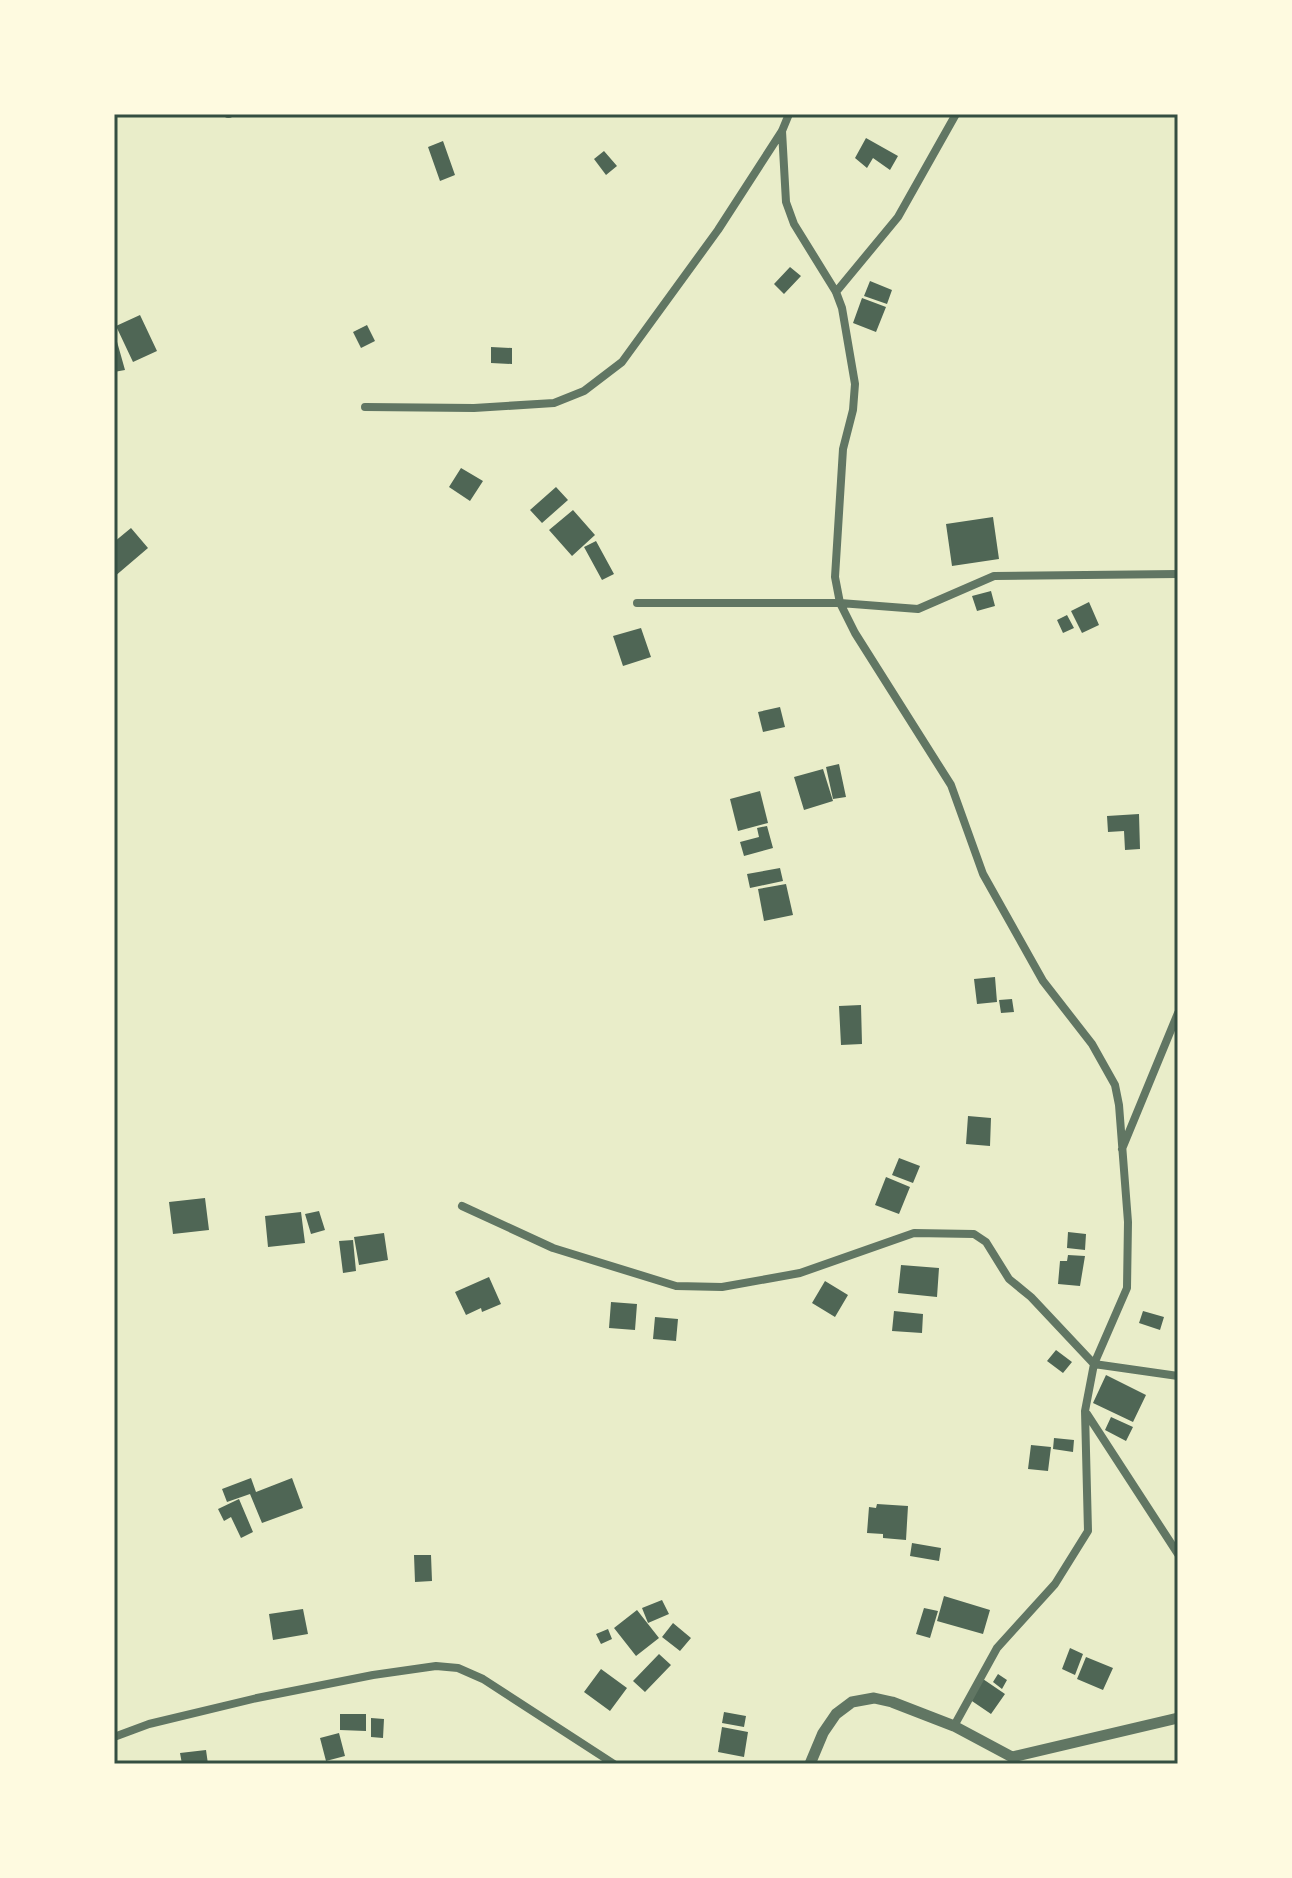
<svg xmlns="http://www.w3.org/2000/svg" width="1292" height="1878" viewBox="0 0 1292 1878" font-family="Raleway,sans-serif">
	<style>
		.building { fill: #4f6655 }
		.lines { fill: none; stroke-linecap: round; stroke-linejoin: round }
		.minor { stroke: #617663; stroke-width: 8 }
		.tertiary { stroke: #617663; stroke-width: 11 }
		.neatline { fill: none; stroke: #344e41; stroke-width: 3 }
	</style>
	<rect width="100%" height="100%" fill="#e9edc9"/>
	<!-- building -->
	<path class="building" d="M866,138L898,156L890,170L873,158L867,168L855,158Z
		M443,141L455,175L440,181L428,147Z
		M604,151L617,166L606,175L594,159Z
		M790,267L801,276L784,294L774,284Z
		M870,281L892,290L887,304L864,296Z
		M862,298L886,307L876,332L853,323Z
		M140,315L157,351L133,362L116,326Z
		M367,325L375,341L361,348L353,332Z
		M114,331L125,370L114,372Z
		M491,347L512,348V364L491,363Z
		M461,468L483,481L470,501L449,487Z
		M556,487L568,500L542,523L530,510Z
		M573,510L595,535L572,556L549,530Z
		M993,517L999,559L952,566L946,524Z
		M131,528L148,548L114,577V542Z
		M596,541L614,574L602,580L584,547Z
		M991,591L995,606L977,611L972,596Z
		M1089,602L1099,625L1082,633L1071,611Z
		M1067,615L1074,628L1063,633L1057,620Z
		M641,628L651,657L623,666L613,636Z
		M780,707L785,727L763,732L758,712Z
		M839,764L846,797L833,799L826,767Z
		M823,769L833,801L804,810L794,777Z
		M760,791L768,823L738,831L730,799Z
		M1139,814L1140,849L1125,850L1124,831L1108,832L1107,816Z
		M767,826L773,848L744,856L740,842L759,837L757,828Z
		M780,868L783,881L750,888L747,874Z
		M786,884L793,915L764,921L758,889Z
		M995,977L997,1002L977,1004L974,979Z
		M1012,999L1014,1012L1001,1013L999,1000Z
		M861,1005L862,1044L841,1045L839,1006Z
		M968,1116L991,1118L990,1146L966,1144Z
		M899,1158L920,1166L913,1183L892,1175Z
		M886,1177L910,1187L899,1214L875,1205Z
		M205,1198L209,1230L173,1234L169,1202Z
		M319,1211L325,1230L311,1234L305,1214Z
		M301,1212L305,1243L268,1247L265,1216Z
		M1068,1232L1086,1234L1085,1250L1067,1248Z
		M384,1233L388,1260L359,1265L354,1237Z
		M353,1240L356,1271L343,1273L339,1241Z
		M1068,1255L1085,1256L1080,1286L1058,1284L1060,1261H1067Z
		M901,1265L939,1268L937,1297L898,1293Z
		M489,1277L501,1304L482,1312L481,1308L466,1315L455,1292Z
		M825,1281L848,1295L835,1317L812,1303Z
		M611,1302L637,1304L635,1330L609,1328Z
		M894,1311L923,1314L922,1333L892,1331Z
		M1143,1311L1164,1317L1160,1330L1139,1323Z
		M655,1317L678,1319L676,1341L653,1339Z
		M1056,1350L1072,1362L1063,1373L1047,1361Z
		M1106,1375L1146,1395L1133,1422L1093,1403Z
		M1111,1417L1133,1427L1126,1441L1105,1430Z
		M1054,1438L1074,1440L1073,1452L1053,1449Z
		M1031,1445L1051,1447L1048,1471L1028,1469Z
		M251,1478L256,1492L292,1478L303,1508L262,1523L250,1494L227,1502L222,1489Z
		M239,1499L253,1532L241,1538L231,1517L224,1521L218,1509Z
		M877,1504L908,1506L906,1540L883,1538V1534L867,1533L869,1507L876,1508Z
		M912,1543L941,1548L939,1561L910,1556Z
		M414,1555H431L432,1581L415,1582Z
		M944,1596L990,1610L983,1634L937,1621Z
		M662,1600L669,1614L648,1623L642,1608Z
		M924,1608L938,1611L930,1638L916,1634Z
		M303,1609L308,1634L273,1640L269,1614Z
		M637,1610L659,1638L636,1656L614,1628Z
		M673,1623L691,1638L680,1651L662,1637Z
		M608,1629L612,1639L601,1644L596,1634Z
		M1070,1648L1083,1654L1075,1675L1062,1669Z
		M659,1654L671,1665L645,1692L633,1681Z
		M1086,1657L1113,1668L1103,1690L1077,1679Z
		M601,1669L627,1688L610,1711L584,1692Z
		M998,1674L1007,1680L1002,1689L993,1682Z
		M983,1679L1005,1694L991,1714L969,1699Z
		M724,1712L746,1716L744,1727L722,1723Z
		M340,1714H366V1731L340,1730Z
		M371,1718L384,1719L383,1738L371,1737Z
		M722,1727L748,1732L744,1757L718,1752Z
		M339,1733L345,1756L326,1761L320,1738Z
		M206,1750L208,1764H182L180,1753Z"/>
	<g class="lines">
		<!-- minor -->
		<path class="minor" d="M228,114H229
			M782,131L786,202L794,224L836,292L842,308L855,384L853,410L843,449L835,577L840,603L855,633L951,785L983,874L1043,981L1092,1044L1115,1085L1119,1105L1128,1222L1127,1288L1094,1364L1085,1411L1088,1531L1055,1584L997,1648L954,1726
			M836,292L898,217L956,114
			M365,407L474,408L554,403L584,391L622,362L718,230L782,131L789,114
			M637,603H840L918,609L994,576L1178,574
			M1122,1149L1178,1013
			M462,1206L553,1248L676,1286L722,1287L800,1273L914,1233L974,1234L986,1242L1009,1279L1031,1297L1094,1364L1178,1376
			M1087,1414L1178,1554
			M114,1737L149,1724L257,1698L373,1675L436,1666L458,1668L483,1679L614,1764"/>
		<!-- tertiary -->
		<path class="tertiary" d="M810,1764L823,1733L836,1714L852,1702L874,1698L892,1702L954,1726L1012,1757L1178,1718"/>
	</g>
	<!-- border -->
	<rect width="1292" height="1878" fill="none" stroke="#fefae0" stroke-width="232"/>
	<rect x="116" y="116" width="1060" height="1646" class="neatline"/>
</svg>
